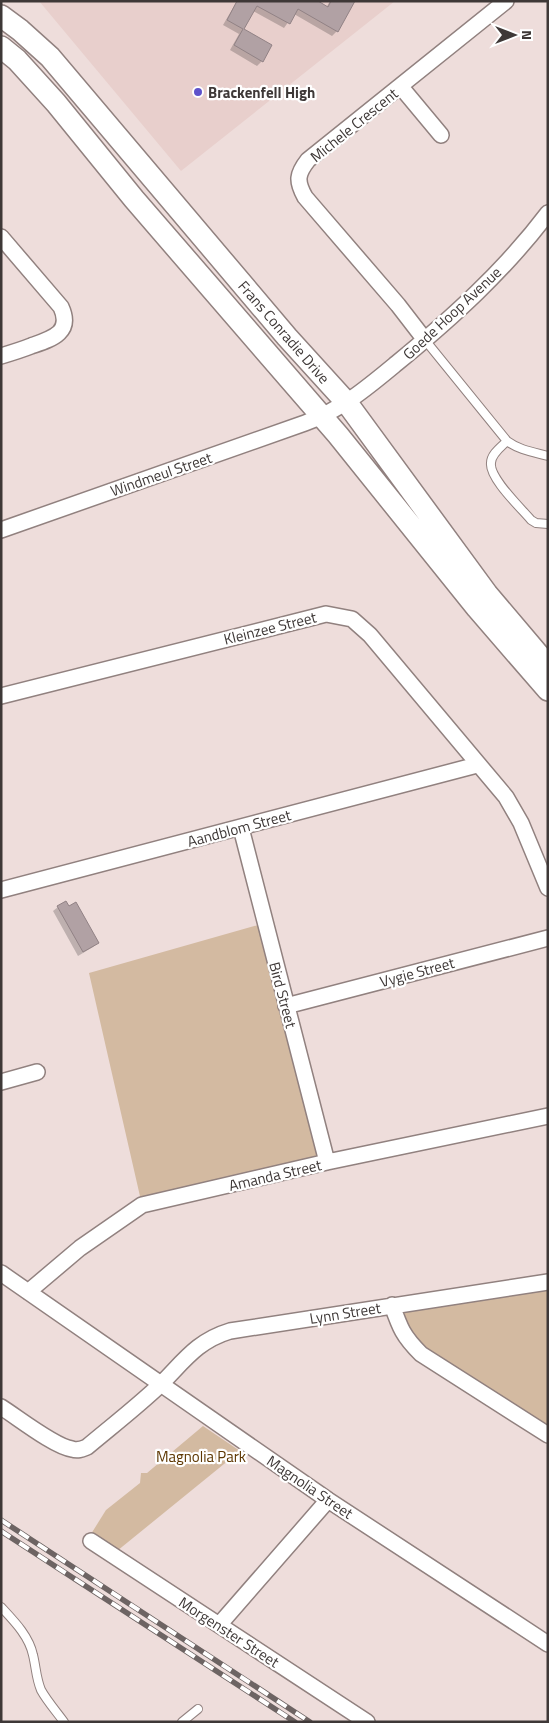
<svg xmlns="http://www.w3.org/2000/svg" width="549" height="1723" viewBox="0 0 549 1723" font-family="'Titillium Web',sans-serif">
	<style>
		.built { fill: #e8cfcc }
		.green { fill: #d3baa1 }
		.shadow { fill: #0003 }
		.building { fill: #b1a1a4; stroke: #918285 }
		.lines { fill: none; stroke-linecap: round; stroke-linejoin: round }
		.lane-casing { stroke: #91817f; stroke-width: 10 }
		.street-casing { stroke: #91817f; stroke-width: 18 }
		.secondary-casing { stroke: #91817f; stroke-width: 24 }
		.lane { stroke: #fff; stroke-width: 8 }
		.street { stroke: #fff; stroke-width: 15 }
		.secondary { stroke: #fff; stroke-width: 21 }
		.rail-casing { stroke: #6d6463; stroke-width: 5.5 }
		.rail { stroke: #fff; stroke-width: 4; stroke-dasharray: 11; stroke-linecap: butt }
		.poi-dot { fill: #5e52cb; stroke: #fff; stroke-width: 2 }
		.labels { text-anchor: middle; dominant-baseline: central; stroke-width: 4.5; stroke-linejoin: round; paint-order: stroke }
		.poi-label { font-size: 15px; font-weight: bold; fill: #3e3837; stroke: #fff; text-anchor: start }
		.street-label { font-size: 15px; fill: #3e3837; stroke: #fff }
		.park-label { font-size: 15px; fill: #5e3702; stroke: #fff }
	</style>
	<rect width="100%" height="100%" fill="#eedddb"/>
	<!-- built -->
	<path class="built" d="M39,1H395L181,171Z"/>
	<!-- green -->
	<path class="green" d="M265,923L327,1162L142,1205L89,973Z
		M548,1282V1432L419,1351L396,1305Z
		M203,1426L240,1451L117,1551L91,1534L106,1510L140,1483L141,1473H147Z"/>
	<!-- shadow -->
	<path class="shadow" d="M237,1H315L326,8L330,1H353L337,31L332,36L294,14L284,28L253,11L242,29L271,46L262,61L257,66L230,50L239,34L223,25Z
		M58,907L98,942L93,947L78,956L53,911Z"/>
	<!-- building -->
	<path class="building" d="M237,1H318L328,7L331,1H355L338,32L298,9L290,24L257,6L244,29L272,45L263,62L234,45L243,29L227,20Z
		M66,901L69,906L76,902L99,943L83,952L57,906Z"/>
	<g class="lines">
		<!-- lane casing -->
		<g class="lane-casing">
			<path id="lane" d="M425,340L507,441C519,450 533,452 548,456
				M507,441C501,447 491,454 491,463C489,478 521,508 531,520L536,523L548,524
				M1,1607C14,1621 29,1636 33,1655C36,1667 36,1678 41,1690C47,1701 56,1711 64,1722
				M182,1722L198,1709"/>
		</g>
		<!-- street casing -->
		<g class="street-casing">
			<path id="street" d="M401,87L441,135
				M1,237L61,307C73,333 51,339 31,346C21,350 11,353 1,356
				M425,340L398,305L305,197C296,181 297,174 308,160L506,1
				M1,530L305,423C341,410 368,387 397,363C452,318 505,270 548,213
				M1,696L326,614L352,619L370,635L506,797L521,823L548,888
				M241,828L327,1162
				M1,890L477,765
				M286,1006L548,938
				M1,1082L37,1072
				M1,1273L328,1500L548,1644
				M28,1292L80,1248L142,1205L327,1162L548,1116
				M392,1305C400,1328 403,1336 421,1354L548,1435
				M1,1407C17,1417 55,1447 72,1449C78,1451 82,1449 87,1447C112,1426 138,1406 161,1384C184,1361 197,1341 230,1331L548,1282
				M91,1541L367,1722
				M219,1625L328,1500"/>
		</g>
		<!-- secondary casing -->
		<g class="secondary-casing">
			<path id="secondary" d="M1,16L20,30L50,57L287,337L347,403L487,594L548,666
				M1,47L17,60L56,103L134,199L338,435L477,608L548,690"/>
		</g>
		<!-- lane -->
		<use href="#lane" class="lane"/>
		<!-- street -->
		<use href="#street" class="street"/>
		<!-- secondary -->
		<use href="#secondary" class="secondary"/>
		<!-- rail casing -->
		<g class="rail-casing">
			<path id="rail" d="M1,1520L310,1722
				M1,1531L295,1722"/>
		</g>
		<!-- rail -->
		<use href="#rail" class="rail"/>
	</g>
	<!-- markers -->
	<circle class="poi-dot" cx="198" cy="92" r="5"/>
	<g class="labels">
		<!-- poi labels -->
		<g class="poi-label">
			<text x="208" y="92">Brackenfell High</text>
		</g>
		<!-- street labels -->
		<g class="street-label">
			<text transform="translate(354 125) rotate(-39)">Michele Crescent</text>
			<text transform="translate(452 313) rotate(-43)">Goede Hoop Avenue</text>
			<text transform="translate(284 332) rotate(49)">Frans Conradie Drive</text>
			<text transform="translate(161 474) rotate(-19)">Windmeul Street</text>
			<text transform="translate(270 628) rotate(-14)">Kleinzee Street</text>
			<text transform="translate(239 828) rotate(-15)">Aandblom Street</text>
			<text transform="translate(417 972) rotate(-15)">Vygie Street</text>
			<text transform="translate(283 995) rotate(75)">Bird Street</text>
			<text transform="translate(275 1175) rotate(-13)">Amanda Street</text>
			<text transform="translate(345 1313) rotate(-9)">Lynn Street</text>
			<text transform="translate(310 1487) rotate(34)">Magnolia Street</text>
			<text transform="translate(229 1632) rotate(33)">Morgenster Street</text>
		</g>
		<!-- park labels -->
		<g class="park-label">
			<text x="201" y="1456">Magnolia Park</text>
		</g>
	</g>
	<!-- border -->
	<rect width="549" height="1723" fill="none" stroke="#3e3837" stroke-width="5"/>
	<!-- north arrow -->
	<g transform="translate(514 35) rotate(90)" stroke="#ffffff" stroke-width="4" paint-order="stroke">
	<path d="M0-4L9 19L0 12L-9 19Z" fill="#3e3837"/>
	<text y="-8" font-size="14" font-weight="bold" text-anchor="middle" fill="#3e3837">N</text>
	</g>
</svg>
